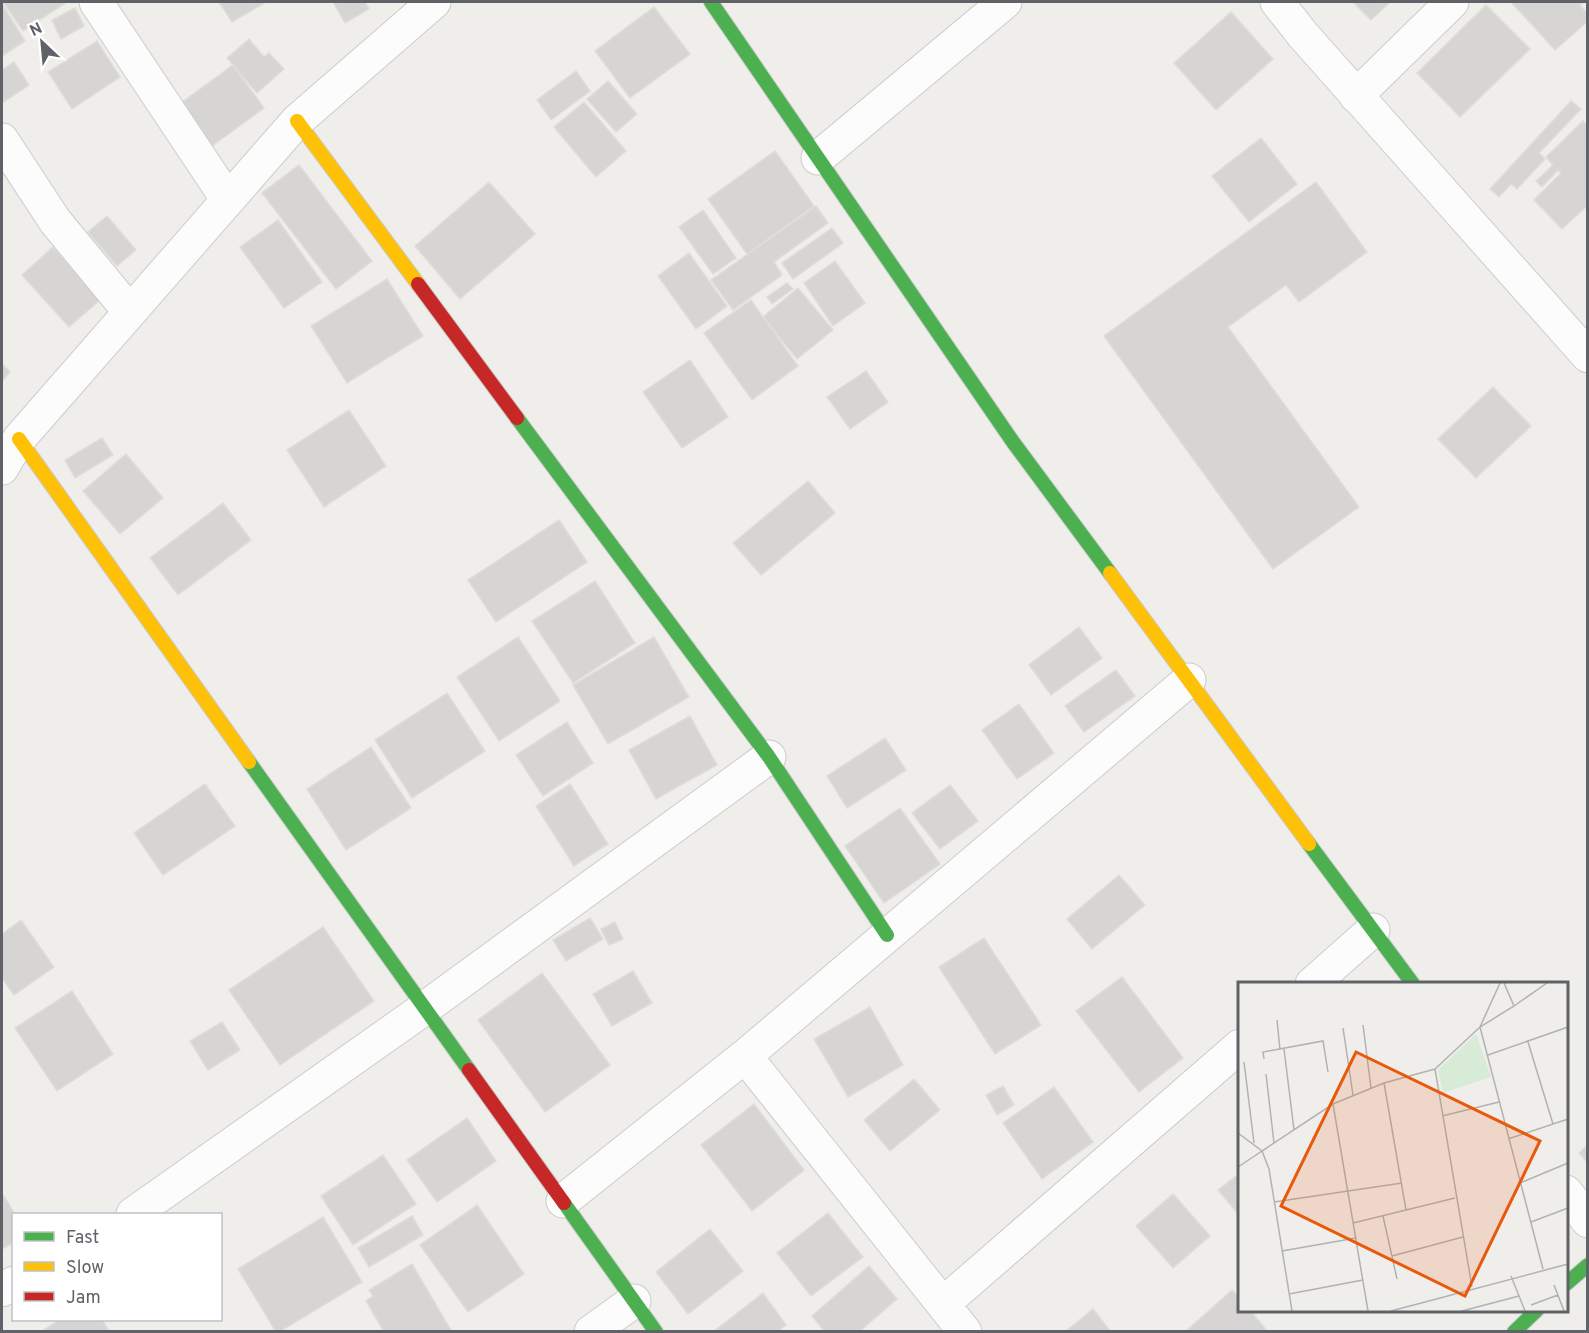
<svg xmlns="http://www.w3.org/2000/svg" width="1589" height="1333" viewBox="0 0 1589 1333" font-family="Overpass,sans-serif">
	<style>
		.building { fill: #d6d5d3; stroke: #deddd9; stroke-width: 1.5 }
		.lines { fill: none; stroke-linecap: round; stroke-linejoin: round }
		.street-casing { stroke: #cbcccc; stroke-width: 35 }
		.fast-casing { stroke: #cacacb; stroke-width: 16 }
		.slow-casing { stroke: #cacacb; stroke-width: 16 }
		.jam-casing { stroke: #cacacb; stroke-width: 16 }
		.street { stroke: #fdfcfc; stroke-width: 33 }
		.fast { stroke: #4caf50; stroke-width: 14 }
		.slow { stroke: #ffc107; stroke-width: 14 }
		.jam { stroke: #c62828; stroke-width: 14 }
		.inset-road { fill: none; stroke: #b1b2b2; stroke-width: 1.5 }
		.view { fill: #e8590c; fill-opacity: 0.15; stroke: #e8590c; stroke-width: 3 }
		.inset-edge { fill: none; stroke: #5f6368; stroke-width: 3 }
	</style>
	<rect width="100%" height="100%" fill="#efeeea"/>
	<!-- building -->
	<path class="building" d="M3,2H67L23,31Z
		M219,2H266L232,22Z
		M333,2H365L369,9L345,23Z
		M1353,2H1390L1371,20Z
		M1511,2H1584L1580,5L1588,14V21L1555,50Z
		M2,4L25,41L2,56Z
		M1486,5L1530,49L1460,117L1417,73Z
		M654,7L690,54L630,98L595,51Z
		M75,8L84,26L61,39L52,20Z
		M1231,12L1273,59L1216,110L1174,63Z
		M249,39L264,57L269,53L284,69L257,93L227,58Z
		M97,41L120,77L72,109L48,72Z
		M14,62L29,85L2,103V70Z
		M233,65L264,108L212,146L181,103Z
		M576,71L590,91L551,120L537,100Z
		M608,81L637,114L616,132L587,99Z
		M1571,101L1581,109L1539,153L1545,159L1517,189L1511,184L1499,197L1490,189Z
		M584,102L626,151L596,177L554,127Z
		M1583,121L1588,126V205L1562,229L1534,200L1561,173L1558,170L1542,187L1536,181L1553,165L1546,157Z
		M1261,138L1297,184L1249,222L1212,176Z
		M775,151L814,206L747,254L708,199Z
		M299,165L372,261L336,289L262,193Z
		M489,182L535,234L460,299L415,246Z
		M1316,182L1367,252L1299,302L1286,285L1228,327L1359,507L1273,569L1104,336Z
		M816,206L828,223L774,262L782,275L733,310L711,280Z
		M703,210L736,258L713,274L679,227Z
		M107,216L136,250L117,266L88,232Z
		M278,220L322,282L284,308L240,247Z
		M832,228L843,243L793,279L782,263Z
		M53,247L100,300L69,327L22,275Z
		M689,253L727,306L696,329L658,276Z
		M835,261L865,303L833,326L804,283Z
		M387,279L423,336L347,383L311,326Z
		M787,283L793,289L772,304L767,297Z
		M798,288L833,330L797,359L763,317Z
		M751,300L798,366L752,400L704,333Z
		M690,360L728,417L682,448L643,392Z
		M2,364L10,372L2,381Z
		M866,371L888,402L850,429L827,397Z
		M1493,387L1531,426L1476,478L1438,439Z
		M349,410L386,466L324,507L287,450Z
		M102,438L113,455L75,478L65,460Z
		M126,454L163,498L120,534L83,491Z
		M808,481L835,513L761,575L733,543Z
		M223,503L251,540L178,595L150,558Z
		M559,520L587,562L496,622L468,580Z
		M595,581L635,643L573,683L532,621Z
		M1079,627L1102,658L1051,695L1029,665Z
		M518,637L560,701L499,741L457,677Z
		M654,637L689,697L608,744L573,685Z
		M1116,670L1135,696L1084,732L1065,706Z
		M447,693L485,751L412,798L375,740Z
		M1019,704L1054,753L1017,779L982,730Z
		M690,716L717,765L656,799L629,750Z
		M567,722L593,763L543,796L516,755Z
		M885,738L906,770L847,808L827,776Z
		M371,747L411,808L346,850L307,789Z
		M205,784L235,826L163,875L134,833Z
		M570,784L608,844L574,866L536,806Z
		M950,785L978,821L940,849L912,813Z
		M900,808L940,864L884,903L845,846Z
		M1119,875L1145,905L1092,949L1067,919Z
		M590,918L603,939L566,961L553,940Z
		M21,920L54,967L14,995L2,978V934Z
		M615,922L623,939L609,945L601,929Z
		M323,927L374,1001L280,1065L229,990Z
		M984,938L1041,1025L995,1054L939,967Z
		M633,971L652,1003L612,1026L593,994Z
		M542,973L610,1065L545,1112L478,1020Z
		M1122,977L1183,1058L1139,1092L1076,1011Z
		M72,991L113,1054L57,1091L15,1028Z
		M870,1007L903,1065L848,1097L814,1039Z
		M222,1022L240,1050L208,1070L190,1041Z
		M914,1079L940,1110L890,1151L864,1120Z
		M1003,1086L1014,1105L997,1115L986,1095Z
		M1054,1087L1093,1142L1042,1179L1003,1123Z
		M754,1104L804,1170L752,1211L701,1145Z
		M467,1118L496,1161L437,1202L407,1160Z
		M1588,1145V1161L1587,1162L1579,1153Z
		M383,1155L416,1204L353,1245L321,1196Z
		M1240,1173V1216L1218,1190Z
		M2,1193L15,1214H14V1242L2,1249Z
		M1173,1194L1210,1236L1173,1268L1136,1226Z
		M477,1205L524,1274L468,1312L420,1245Z
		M828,1213L863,1257L811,1296L777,1253Z
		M412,1216L423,1235L369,1267L358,1248Z
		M323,1217L362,1282L279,1332H276L238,1269Z
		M710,1229L743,1271L688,1314L656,1272Z
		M412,1264L452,1332H384L366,1301L373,1296L369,1290Z
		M869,1266L897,1299L859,1332H825L812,1316Z
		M1232,1290L1240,1299V1310H1250L1268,1332H1185Z
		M763,1293L786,1325L777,1332H713Z
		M1093,1309L1111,1332H1065Z
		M59,1320H102L110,1332H41Z"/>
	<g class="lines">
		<!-- street casing -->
		<g class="street-casing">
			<path id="street" d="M96,2L228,200
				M1277,2L1303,35L1588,356
				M1356,96L1452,2
				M2,140L55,221L130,312
				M818,158L1005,2
				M2,468L19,439L297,121L434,2
				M1312,984L1373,930
				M745,1056L965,1332
				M1566,1192L1588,1221
				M563,1201L745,1056L1189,680
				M133,1214L425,1008L769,757
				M2,1290L14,1283
				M944,1303L1240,1046
				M591,1332L634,1301"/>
		</g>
		<!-- fast casing -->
		<g class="fast-casing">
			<path id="fast" d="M711,2L1013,442L1110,573
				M517,418L769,757L887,935
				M249,762L469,1070
				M1309,844L1413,984
				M564,1203L656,1332
				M1566,1284L1588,1265
				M1514,1332L1537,1310"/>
		</g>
		<!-- slow casing -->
		<g class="slow-casing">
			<path id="slow" d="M297,121L418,284
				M19,439L249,762
				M1110,573L1309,844"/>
		</g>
		<!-- jam casing -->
		<g class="jam-casing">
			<path id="jam" d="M418,284L517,418
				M469,1070L564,1203"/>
		</g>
		<!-- street -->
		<use href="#street" class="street"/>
		<!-- fast -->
		<use href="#fast" class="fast"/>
		<!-- slow -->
		<use href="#slow" class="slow"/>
		<!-- jam -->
		<use href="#jam" class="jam"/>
	</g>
	<!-- overview -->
	<g transform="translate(1238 982)">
		<rect width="330" height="330" fill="#efeeea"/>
		<path d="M238,52L253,95L205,111L200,88Z" fill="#d8ebd6"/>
		<path class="inset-road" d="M262,1L242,45L305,287M276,24L309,1M39,38L42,68M125,43L133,106M105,46L115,113M290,60L315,142M46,67L56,148M250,73L330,45M26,77L25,70L85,59L90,90M6,80L16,161M28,92L36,161M146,101L168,228M95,122L130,329M204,134L261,120M0,151L24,169L0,185M270,157L330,137M282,201L330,181M36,220L164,201M145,234L159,297M293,240L330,226M115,241L217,216M44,269L118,256M154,274L225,255M273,294L287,329M316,303L326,329M234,305L197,87L242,45L276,24L266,1M51,312L125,298M293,323L320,313M54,329L31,187L24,169L95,122L146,101L197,87M153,329L330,282M224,329L281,314"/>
		<path class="view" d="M118,70L302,159L227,314L43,224Z"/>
		<rect width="330" height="330" class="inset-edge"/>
	</g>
	<!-- border -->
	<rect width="1589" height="1333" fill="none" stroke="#5f6368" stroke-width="6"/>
	<!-- legend -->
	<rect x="12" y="1213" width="210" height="108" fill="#ffffff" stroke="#bfc1c3" stroke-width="1.5"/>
	<rect x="24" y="1232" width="30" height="9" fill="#4caf50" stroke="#bfc1c3" stroke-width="1.5"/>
	<text x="66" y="1243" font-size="18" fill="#5f6368">Fast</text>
	<rect x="24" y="1262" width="30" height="9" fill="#ffc107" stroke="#bfc1c3" stroke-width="1.5"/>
	<text x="66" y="1273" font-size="18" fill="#5f6368">Slow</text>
	<rect x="24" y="1292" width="30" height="9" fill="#c62828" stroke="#bfc1c3" stroke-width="1.5"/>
	<text x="66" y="1303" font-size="18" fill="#5f6368">Jam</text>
	<!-- north arrow -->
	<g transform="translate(42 42) rotate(334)" stroke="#ffffff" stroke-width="4.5" paint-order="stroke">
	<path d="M0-4.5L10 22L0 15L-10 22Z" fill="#5f6368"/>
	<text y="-9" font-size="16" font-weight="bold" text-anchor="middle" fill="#5f6368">N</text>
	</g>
</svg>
